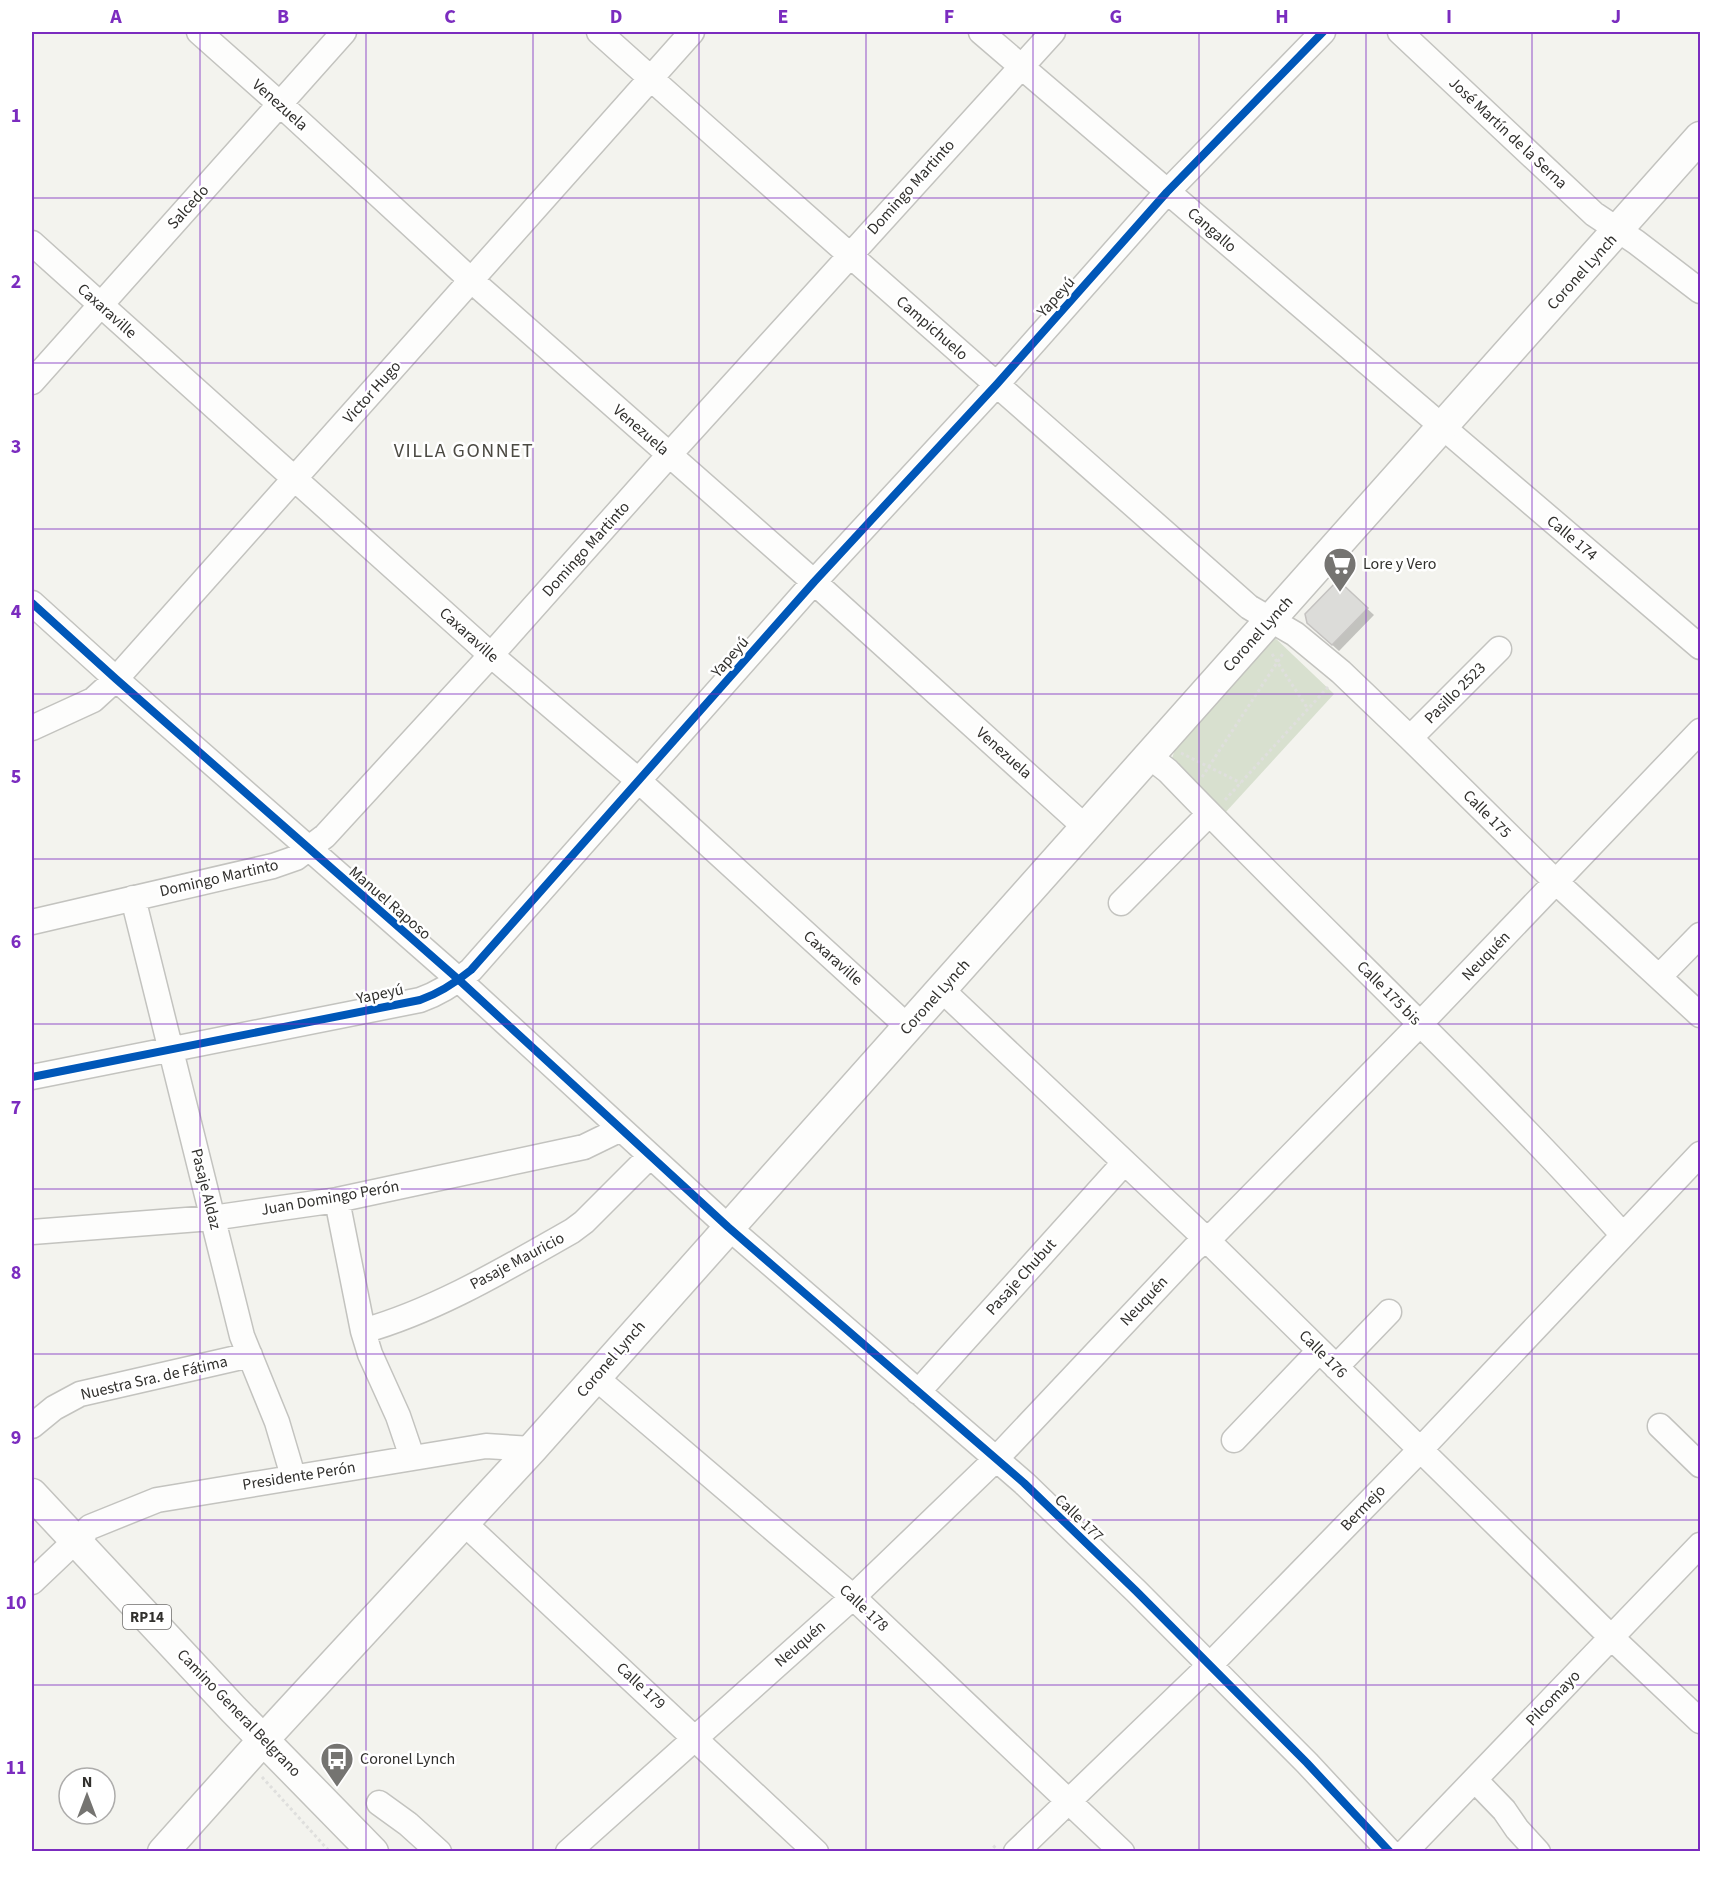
<svg xmlns="http://www.w3.org/2000/svg" width="1732" height="1883" viewBox="0 0 1732 1883" font-family="'Source Sans 3',sans-serif">
	<style>
		.green { fill: #d8e0cf }
		.shadow { fill: #0003 }
		.building { fill: #dcdcd9; stroke: #c4c2c0; stroke-width: 1.5 }
		.lines { fill: none; stroke-linecap: round; stroke-linejoin: round }
		.minor-casing { stroke: #c3c3bf; stroke-width: 27 }
		.major-casing { stroke: #c3c3bf; stroke-width: 33 }
		.path { stroke: #dfdfdd; stroke-width: 3; stroke-dasharray: 3 3; stroke-linecap: butt }
		.minor { stroke: #fdfdfc; stroke-width: 24 }
		.major { stroke: #fdfdfc; stroke-width: 30 }
		.cycleway-casing { stroke: #fff; stroke-width: 11 }
		.cycleway { stroke: #0057b8; stroke-width: 8 }
		.grid { fill: none; stroke: #7b2cbf; stroke-width: 1.5; stroke-opacity: 0.55 }
		.labels { text-anchor: middle; dominant-baseline: central; stroke-width: 5; stroke-linejoin: round; paint-order: stroke }
		.shield { fill: #fff; stroke: #6f6e6c; stroke-width: 1.5 }
		.shield-label { font-size: 15px; font-weight: bold; fill: #31302d }
		.street-label { font-size: 16px; fill: #31302d; stroke: #fff }
		.poi-label { font-size: 16px; fill: #31302d; stroke: #fff; text-anchor: start }
		.quarter-label { font-size: 20px; letter-spacing: 1.5px; fill: #4c4a43; stroke: #fff }
		.neatline { fill: none; stroke: #7b2cbf; stroke-width: 2 }
		.grid-label { font-size: 20px; text-anchor: middle; font-weight: bold; fill: #7b2cbf }
	</style>
	<rect width="100%" height="100%" fill="#f3f3ee"/>
	<!-- green -->
	<path class="green" d="M1272,635L1334,694L1224,814L1171,761L1176,747Z"/>
	<!-- shadow -->
	<path class="shadow" d="M1338,582L1374,615L1339,651L1316,630Z"/>
	<!-- building -->
	<path class="building" d="M1338,580L1368,608L1332,645L1307,623L1305,614Z"/>
	<g class="lines">
		<!-- minor casing -->
		<g class="minor-casing">
			<path id="minor" d="M199,32L280,104L471,280L814,582L1085,827
				M599,32C814,225 1032,415 1249,607L1295,634L1341,672L1410,738L1557,883L1700,1015
				M981,32L1700,647
				M1400,32L1594,214L1636,242L1700,291
				M32,243L491,655L639,781L908,1027
				M32,382L344,32
				M32,603L116,679L459,980L728,1227L1024,1483L1136,1591L1307,1763L1390,1852
				M32,728L93,700L116,679L692,32
				M1410,738L1499,649
				M1149,756L1168,771C1318,927 1478,1074 1623,1235
				M133,898L242,1336L277,1422L293,1476
				M1121,903L1209,814
				M32,922L273,866L296,858L325,836L491,655L669,455L1053,32
				M1659,977L1700,935
				M942,990L1206,1239L1612,1638L1700,1721
				M32,1077L420,1000C440,993 455,983 471,970L814,582L997,384L1167,192L1323,32
				M337,1200L363,1331L370,1354L398,1416L412,1457
				M32,1232L212,1218L337,1200L584,1147L621,1129
				M363,1331C437,1310 505,1269 572,1231L584,1222L649,1157
				M1336,1367L1389,1312
				M595,1377L853,1597L1122,1852
				M918,1392L1124,1163
				M32,1426L54,1408L80,1394L250,1355
				M1660,1426L1700,1465
				M1234,1440L1319,1351
				M464,1523L816,1852
				M32,1582L90,1527L157,1500L486,1446L532,1449
				M1475,1780L1504,1810L1517,1829L1538,1852
				M379,1803L408,1824L439,1852
				M568,1852L853,1597L995,1460L1194,1249L1217,1231L1420,1024L1700,731
				M1016,1852L1210,1665L1420,1450L1700,1154
				M1405,1852L1700,1545"/>
		</g>
		<!-- major casing -->
		<g class="major-casing">
			<path id="major" d="M32,1494L234,1710L373,1852
				M163,1852L264,1739L532,1449L1700,137"/>
		</g>
		<!-- path -->
		<path class="path" d="M1272,654L1308,709
			M1181,753L1241,783
			M1202,777L1284,652
			M1225,800L1328,687
			M262,1777L330,1852
			M989,1852L996,1845"/>
		<!-- minor -->
		<use href="#minor" class="minor"/>
		<!-- major -->
		<use href="#major" class="major"/>
		<!-- cycleway casing -->
		<g class="cycleway-casing">
			<path id="cycleway" d="M32,603L116,679L459,980L728,1227L1024,1483L1136,1591L1307,1763L1390,1852
				M32,1077L420,1000C440,993 455,983 471,970L814,582L997,384L1167,192L1323,32"/>
		</g>
		<!-- cycleway -->
		<use href="#cycleway" class="cycleway"/>
	</g>
	<!-- grid -->
	<path class="grid" d="M200,32V1852M366,32V1852M533,32V1852M699,32V1852M866,32V1852M1033,32V1852M1199,32V1852M1366,32V1852M1532,32V1852M32,198H1700M32,363H1700M32,529H1700M32,694H1700M32,859H1700M32,1024H1700M32,1189H1700M32,1354H1700M32,1520H1700M32,1685H1700"/>
	<!-- icons -->
	<defs>
		<g id="supermarket-pin" transform="scale(1.725)"><path d="M0 17L-7.5 6A9.5 9.5 0 1 1 7.5 6Z" fill="#757471" stroke="#fff"/><path d="M-6-5.5h2.5l.6 2H6L4.5 2H-2.5L-4.4-4H-6ZM-1.5 3.2a1.3 1.3 0 1 0 .1 0ZM3 3.2a1.3 1.3 0 1 0 .1 0Z" fill="#fff"/></g>
		<g id="bus-pin" transform="scale(1.725)"><path d="M0 17L-7.5 6A9.5 9.5 0 1 1 7.5 6Z" fill="#757471" stroke="#fff"/><path d="M-5-6H5V4H4V6H2V4H-2V6H-4V4H-5ZM-3.5-4V0h7V-4ZM-3.5 1.2v1.5H-2V1.2ZM2 1.2v1.5H3.5V1.2Z" fill="#fff"/></g>
	</defs>
	<g fill-rule="evenodd">
		<use href="#supermarket-pin" x="1340" y="564"/>
		<use href="#bus-pin" x="337" y="1759"/>
	</g>
	<g class="labels">
		<!-- shield labels -->
		<rect class="shield" x="123" y="1605" width="48" height="24" rx="4.5"/>
		<g class="shield-label">
			<text x="147" y="1617">RP14</text>
		</g>
		<!-- street labels -->
		<g class="street-label">
			<text transform="translate(280 105) rotate(42)">Venezuela</text>
			<text transform="translate(1508 133) rotate(43)">José Martín de la Serna</text>
			<text transform="translate(911 187) rotate(-48)">Domingo Martinto</text>
			<text transform="translate(188 207) rotate(-48)">Salcedo</text>
			<text transform="translate(1212 230) rotate(41)">Cangallo</text>
			<text transform="translate(1582 272) rotate(-48)">Coronel Lynch</text>
			<text transform="translate(1056 297) rotate(-48)">Yapeyú</text>
			<text transform="translate(107 311) rotate(42)">Caxaraville</text>
			<text transform="translate(932 328) rotate(41)">Campichuelo</text>
			<text transform="translate(372 392) rotate(-48)">Victor Hugo</text>
			<text transform="translate(641 430) rotate(41)">Venezuela</text>
			<text transform="translate(1572 538) rotate(40)">Calle 174</text>
			<text transform="translate(586 549) rotate(-48)">Domingo Martinto</text>
			<text transform="translate(1258 634) rotate(-48)">Coronel Lynch</text>
			<text transform="translate(469 635) rotate(42)">Caxaraville</text>
			<text transform="translate(730 657) rotate(-49)">Yapeyú</text>
			<text transform="translate(1455 693) rotate(-45)">Pasillo 2523</text>
			<text transform="translate(1004 753) rotate(42)">Venezuela</text>
			<text transform="translate(1487 814) rotate(45)">Calle 175</text>
			<text transform="translate(219 878) rotate(-13)">Domingo Martinto</text>
			<text transform="translate(390 903) rotate(41)">Manuel Raposo</text>
			<text transform="translate(1486 956) rotate(-46)">Neuquén</text>
			<text transform="translate(833 958) rotate(42)">Caxaraville</text>
			<text transform="translate(1389 993) rotate(45)">Calle 175 bis</text>
			<text transform="translate(380 994) rotate(-12)">Yapeyú</text>
			<text transform="translate(935 997) rotate(-48)">Coronel Lynch</text>
			<text transform="translate(206 1189) rotate(76)">Pasaje Aldaz</text>
			<text transform="translate(330 1198) rotate(-10)">Juan Domingo Perón</text>
			<text transform="translate(517 1261) rotate(-28)">Pasaje Mauricio</text>
			<text transform="translate(1021 1277) rotate(-48)">Pasaje Chubut</text>
			<text transform="translate(1144 1301) rotate(-47)">Neuquén</text>
			<text transform="translate(1323 1354) rotate(45)">Calle 176</text>
			<text transform="translate(611 1359) rotate(-49)">Coronel Lynch</text>
			<text transform="translate(154 1378) rotate(-13)">Nuestra Sra. de Fátima</text>
			<text transform="translate(299 1476) rotate(-9)">Presidente Perón</text>
			<text transform="translate(1363 1508) rotate(-46)">Bermejo</text>
			<text transform="translate(1079 1518) rotate(44)">Calle 177</text>
			<text transform="translate(864 1608) rotate(43)">Calle 178</text>
			<text transform="translate(800 1644) rotate(-41)">Neuquén</text>
			<text transform="translate(641 1686) rotate(43)">Calle 179</text>
			<text transform="translate(1553 1698) rotate(-46)">Pilcomayo</text>
			<text transform="translate(239 1713) rotate(46)">Camino General Belgrano</text>
		</g>
		<!-- poi labels -->
		<g class="poi-label">
			<text x="1363" y="564">Lore y Vero</text>
			<text x="360" y="1759">Coronel Lynch</text>
		</g>
		<!-- quarter labels -->
		<g class="quarter-label">
			<text x="464" y="451">VILLA GONNET</text>
		</g>
	</g>
	<!-- border -->
	<rect width="1732" height="1883" fill="none" stroke="#ffffff" stroke-width="66"/>
	<!-- north arrow -->
	<g transform="translate(87 1796)"><circle r="28" fill="#ffffff" stroke="#adacab" stroke-width="1.5"/>
	<path d="M0-4.5L10 22L0 15L-10 22Z" fill="#757471"/>
	<text y="-9" font-size="16" font-weight="bold" text-anchor="middle" fill="#31302d">N</text>
	</g>
	<rect x="33" y="33" width="1666" height="1817" class="neatline"/>
	<g class="grid-label">
		<text x="116" y="23">A</text>
		<text x="283" y="23">B</text>
		<text x="450" y="23">C</text>
		<text x="616" y="23">D</text>
		<text x="783" y="23">E</text>
		<text x="949" y="23">F</text>
		<text x="1116" y="23">G</text>
		<text x="1282" y="23">H</text>
		<text x="1449" y="23">I</text>
		<text x="1616" y="23">J</text>
		<text x="16" y="122">1</text>
		<text x="16" y="288">2</text>
		<text x="16" y="453">3</text>
		<text x="16" y="618">4</text>
		<text x="16" y="783">5</text>
		<text x="16" y="948">6</text>
		<text x="16" y="1114">7</text>
		<text x="16" y="1279">8</text>
		<text x="16" y="1444">9</text>
		<text x="16" y="1609">10</text>
		<text x="16" y="1774">11</text>
	</g>
</svg>
